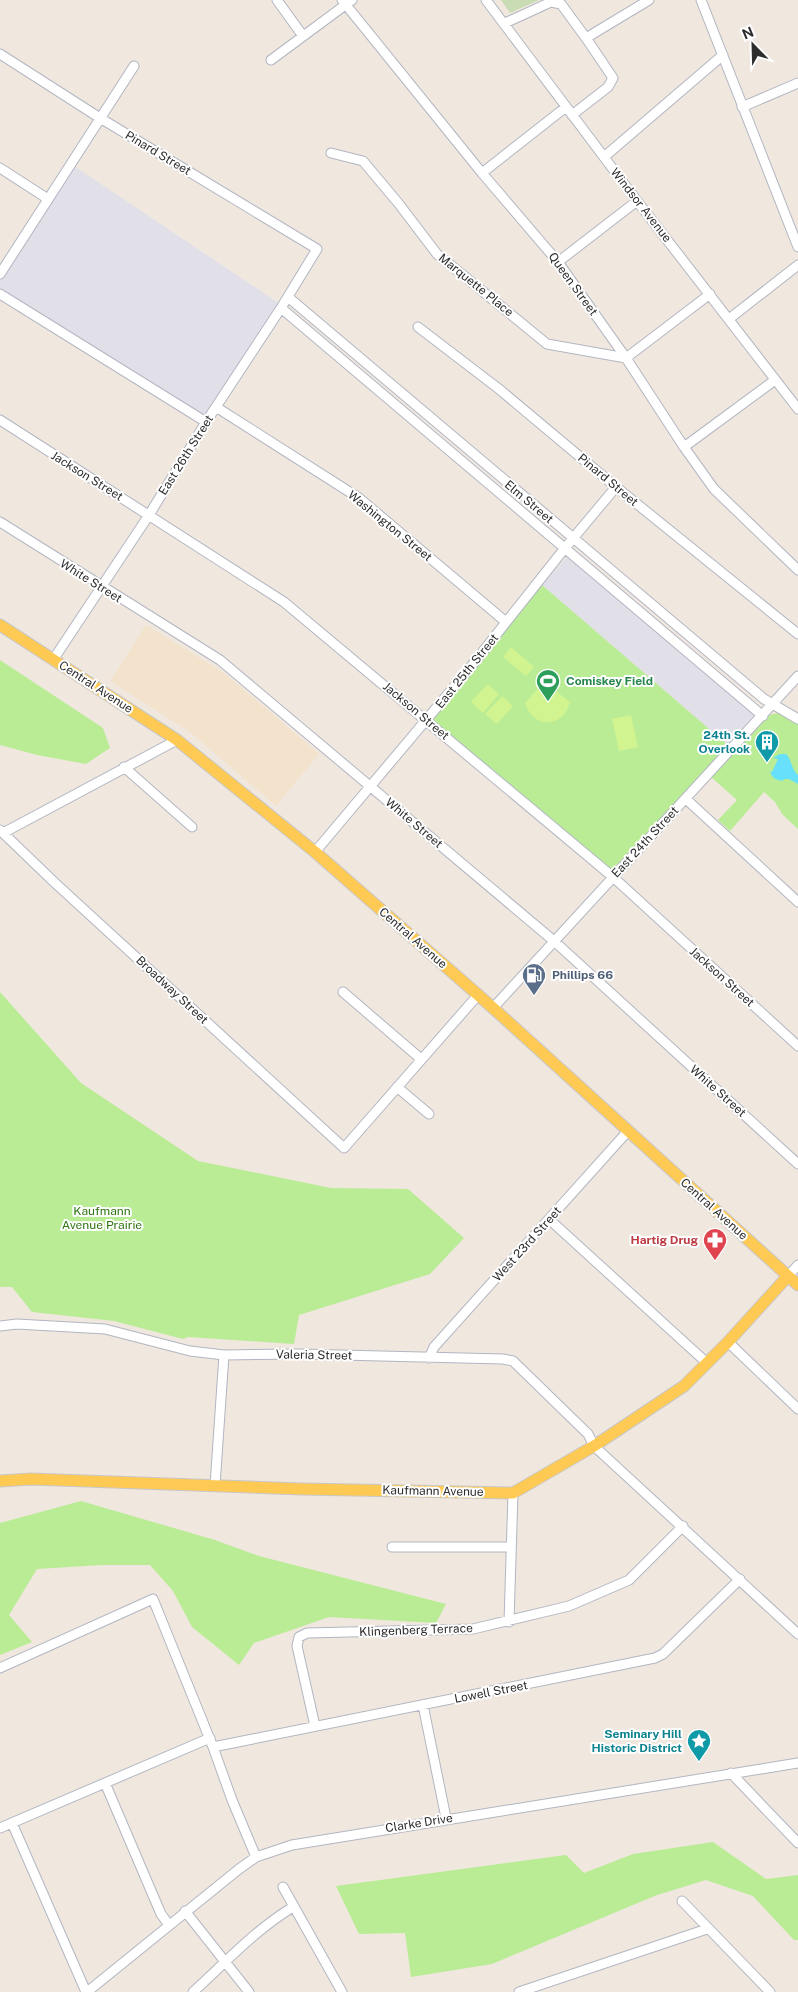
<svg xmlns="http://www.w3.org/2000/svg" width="798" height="1992" viewBox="0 0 798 1992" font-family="'Public Sans',sans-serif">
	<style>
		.industrial { fill: #e1dfe8 }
		.education { fill: #f3e3cc }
		.green { fill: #b9ec95 }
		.cemetery { fill: #cadcb3 }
		.pitch { fill: #d1f490 }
		.water { fill: #67e0fc }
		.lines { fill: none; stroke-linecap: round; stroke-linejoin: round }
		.minor-casing { stroke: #b2b6c2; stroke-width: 11 }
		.major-casing { stroke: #c8c8c8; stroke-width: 13 }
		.minor { stroke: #fff; stroke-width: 9 }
		.major { stroke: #ffca54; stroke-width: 11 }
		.labels { text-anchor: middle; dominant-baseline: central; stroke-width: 4; stroke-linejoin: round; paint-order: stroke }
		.street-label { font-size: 12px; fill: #2d2d2d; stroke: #fff }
		.leisure-label { font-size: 12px; font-weight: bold; fill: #27864d; stroke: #fff; text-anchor: start }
		.culture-label { font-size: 12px; font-weight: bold; fill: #0d838f; stroke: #fff; text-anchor: end }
		.service-label { font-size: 12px; font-weight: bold; fill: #4e5e75; stroke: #fff; text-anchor: start }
		.park-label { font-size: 12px; fill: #2e7413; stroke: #fff }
		.health-label { font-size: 12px; font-weight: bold; fill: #be3a42; stroke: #fff; text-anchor: end }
	</style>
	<rect width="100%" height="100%" fill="#f0e7de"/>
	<!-- industrial -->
	<path class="industrial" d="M68,162L280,304L206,417L0,290V267Z
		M568,556L756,716L729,746L542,585Z"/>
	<!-- education -->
	<path class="education" d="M146,625L224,673L319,754L276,806L190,732L110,681Z"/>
	<!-- green -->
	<path class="green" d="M542,585L729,746L608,874L426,720L504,632Z
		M0,660L103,728L110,748L86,764L37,755L0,745Z
		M777,713L798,724V829L782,814L775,802L764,792L730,831L718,820L737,800L711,777L770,715Z
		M0,992L81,1083L198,1161L331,1188L408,1189L464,1238L430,1274L299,1315L294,1344L188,1337L183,1339L114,1321L32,1312L12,1287H0Z
		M81,1501L215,1540L259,1556L446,1604L436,1623L329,1617L254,1643L239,1665L192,1627L173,1591L150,1565H102L37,1569L9,1615L32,1642L0,1655V1523Z
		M713,1842L766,1879L798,1875V1940H794L753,1896L706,1880L657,1895L492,1964L411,1977L405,1933L359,1934L336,1886L566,1855L584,1873L633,1854Z"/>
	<!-- cemetery -->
	<path class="cemetery" d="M501,0H539L510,13Z"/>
	<!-- pitch -->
	<path class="pitch" d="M511,647L534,667L526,676L503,657Z
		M544,682L570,702C563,729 533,729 525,703Z
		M488,684L499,694L483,713L471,702Z
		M502,696L513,706L497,724L485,714Z
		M631,715L638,747L619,751L612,719Z"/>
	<!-- water -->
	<path class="water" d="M780,754H786C792,760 791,769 798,775V784L789,779H783L784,781C777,780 772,779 770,771L772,772L778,759L773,758Z"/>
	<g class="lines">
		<!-- minor casing -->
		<g class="minor-casing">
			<path id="minor" d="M277,0L303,36
				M342,0L482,173L558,262L626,358L684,447L714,489L798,570
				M486,0L637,201L798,409
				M701,0L798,247
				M505,23L551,2L561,4L586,38L649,0
				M0,54L100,118L317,249L281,308L206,422L149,515L53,660
				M271,60L352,0
				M742,107L798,83
				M572,115L608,87L613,78L586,38
				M331,153L363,161L399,204L437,254L547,344L626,358L710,294
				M604,157L723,55
				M0,168L48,199
				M482,173L566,107
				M558,262L637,201
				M0,274L134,66
				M0,294L206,422
				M288,297L764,699L798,719
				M281,308L763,716
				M729,319L798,265
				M418,327L499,389L616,487L798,634
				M216,407L359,498L506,622
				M0,420L284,602L613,877L798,1046
				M684,447L775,380
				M0,522L220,660L554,941L798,1164
				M124,767L192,827
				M686,799L798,902
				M0,830L54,882L344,1148L478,995
				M3,833L177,740
				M315,852L469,669L565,548L616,487
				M343,992L421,1059
				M493,1008L798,676
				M397,1087L429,1114
				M550,1220L707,1363
				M788,1276L798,1265
				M0,1326L17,1324L105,1329L190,1351L224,1355L300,1354L503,1359L513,1361L588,1434L594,1446L798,1634
				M728,1342L798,1409
				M429,1358L434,1347L628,1131
				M215,1485L224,1355
				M392,1547H510
				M509,1622L513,1493
				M0,1668L153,1599L213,1747L232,1800L256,1857
				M423,1705L446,1818
				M315,1726L297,1646L299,1637L307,1633L473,1629L569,1606L629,1580L683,1526
				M213,1747L655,1658L663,1654L740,1579
				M731,1773L798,1843
				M105,1783L161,1914L169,1925
				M12,1823L86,1992
				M0,1828L210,1738
				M283,1887L342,1992
				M682,1901L770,1992
				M185,1911L249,1992
				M87,1992L239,1869L256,1857L292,1845L798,1763
				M193,1992C226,1962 255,1930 293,1907
				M519,1992L707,1929"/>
		</g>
		<!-- major casing -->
		<g class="major-casing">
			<path id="major" d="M0,625L177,740L315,852L493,1008L798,1285
				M0,1481L31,1479L302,1489L513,1493L594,1446L684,1386L728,1342L788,1276"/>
		</g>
		<!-- minor -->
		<use href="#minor" class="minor"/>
		<!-- major -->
		<use href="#major" class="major"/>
	</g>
	<!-- icons -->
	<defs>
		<g id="stadium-pin" transform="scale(1.25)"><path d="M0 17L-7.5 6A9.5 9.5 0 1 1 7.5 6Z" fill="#2e9e5b" stroke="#fff"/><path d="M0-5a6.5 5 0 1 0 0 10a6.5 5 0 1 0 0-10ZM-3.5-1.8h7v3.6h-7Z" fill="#fff"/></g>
		<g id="building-pin" transform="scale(1.25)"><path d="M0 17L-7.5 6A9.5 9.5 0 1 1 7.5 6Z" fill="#0f9aa8" stroke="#fff"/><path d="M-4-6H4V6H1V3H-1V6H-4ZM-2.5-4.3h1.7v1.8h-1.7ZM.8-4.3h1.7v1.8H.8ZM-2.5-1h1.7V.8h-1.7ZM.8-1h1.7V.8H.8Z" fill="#fff"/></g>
		<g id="fuel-pin" transform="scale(1.25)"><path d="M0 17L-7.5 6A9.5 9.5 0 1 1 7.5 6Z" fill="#5c6f8a" stroke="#fff"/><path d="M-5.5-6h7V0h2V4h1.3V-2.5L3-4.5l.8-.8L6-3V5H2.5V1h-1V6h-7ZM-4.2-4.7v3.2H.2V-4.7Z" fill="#fff"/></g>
		<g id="pharmacy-pin" transform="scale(1.25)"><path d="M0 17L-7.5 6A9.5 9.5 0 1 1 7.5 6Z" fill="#e0444e" stroke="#fff"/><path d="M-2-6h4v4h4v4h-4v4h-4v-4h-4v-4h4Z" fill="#fff"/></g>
		<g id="sight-pin" transform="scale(1.25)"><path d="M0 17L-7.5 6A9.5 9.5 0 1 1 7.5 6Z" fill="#0f9aa8" stroke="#fff"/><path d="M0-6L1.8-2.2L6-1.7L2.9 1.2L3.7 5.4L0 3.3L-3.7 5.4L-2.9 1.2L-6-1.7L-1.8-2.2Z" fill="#fff"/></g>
	</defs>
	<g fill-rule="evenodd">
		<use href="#stadium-pin" x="548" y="681"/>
		<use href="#building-pin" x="767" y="742"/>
		<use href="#fuel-pin" x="534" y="975"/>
		<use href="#pharmacy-pin" x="715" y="1240"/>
		<use href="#sight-pin" x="699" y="1741"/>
	</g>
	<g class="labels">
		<!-- street labels -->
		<g class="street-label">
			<text transform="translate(158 153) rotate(31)">Pinard Street</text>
			<text transform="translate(641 205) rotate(52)">Windsor Avenue</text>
			<text transform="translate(573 284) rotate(54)">Queen Street</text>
			<text transform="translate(476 285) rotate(39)">Marquette Place</text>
			<text transform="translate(186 455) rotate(-58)">East 26th Street</text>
			<text transform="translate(87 476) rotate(32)">Jackson Street</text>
			<text transform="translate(608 480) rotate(40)">Pinard Street</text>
			<text transform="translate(529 502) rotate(40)">Elm Street</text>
			<text transform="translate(390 526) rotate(39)">Washington Street</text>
			<text transform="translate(91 581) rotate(32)">White Street</text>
			<text transform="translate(467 671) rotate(-51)">East 25th Street</text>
			<text transform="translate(96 687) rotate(33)">Central Avenue</text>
			<text transform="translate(416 711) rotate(40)">Jackson Street</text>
			<text transform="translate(414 823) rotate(40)">White Street</text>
			<text transform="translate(645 842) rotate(-47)">East 24th Street</text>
			<text transform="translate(413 938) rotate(41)">Central Avenue</text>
			<text transform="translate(722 977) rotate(42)">Jackson Street</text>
			<text transform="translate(172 990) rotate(43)">Broadway Street</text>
			<text transform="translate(718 1091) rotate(42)">White Street</text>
			<text transform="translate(714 1209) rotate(42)">Central Avenue</text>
			<text transform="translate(527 1244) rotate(-48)">West 23rd Street</text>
			<text transform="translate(314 1355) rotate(1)">Valeria Street</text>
			<text transform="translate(433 1491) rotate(1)">Kaufmann Avenue</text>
			<text transform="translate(416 1630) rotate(-2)">Klingenberg Terrace</text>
			<text transform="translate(491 1692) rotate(-11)">Lowell Street</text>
			<text transform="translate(419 1823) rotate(-9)">Clarke Drive</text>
		</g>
		<!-- leisure labels -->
		<g class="leisure-label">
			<text x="566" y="681">Comiskey Field</text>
		</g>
		<!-- culture labels -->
		<g class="culture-label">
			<text x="750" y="735">24th St.<tspan x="750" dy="14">Overlook</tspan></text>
			<text x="682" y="1734">Seminary Hill<tspan x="682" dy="14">Historic District</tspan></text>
		</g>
		<!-- service labels -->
		<g class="service-label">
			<text x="552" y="975">Phillips 66</text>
		</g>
		<!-- park labels -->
		<g class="park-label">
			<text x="102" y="1211">Kaufmann<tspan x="102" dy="14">Avenue Prairie</tspan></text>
		</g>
		<!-- health labels -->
		<g class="health-label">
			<text x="698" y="1240">Hartig Drug</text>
		</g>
	</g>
	<!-- north arrow -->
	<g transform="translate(753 45) rotate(337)" stroke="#ffffff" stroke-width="4" paint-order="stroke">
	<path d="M0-4L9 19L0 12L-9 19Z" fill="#2d2d2d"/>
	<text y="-8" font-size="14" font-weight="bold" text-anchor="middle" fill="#2d2d2d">N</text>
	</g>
</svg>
